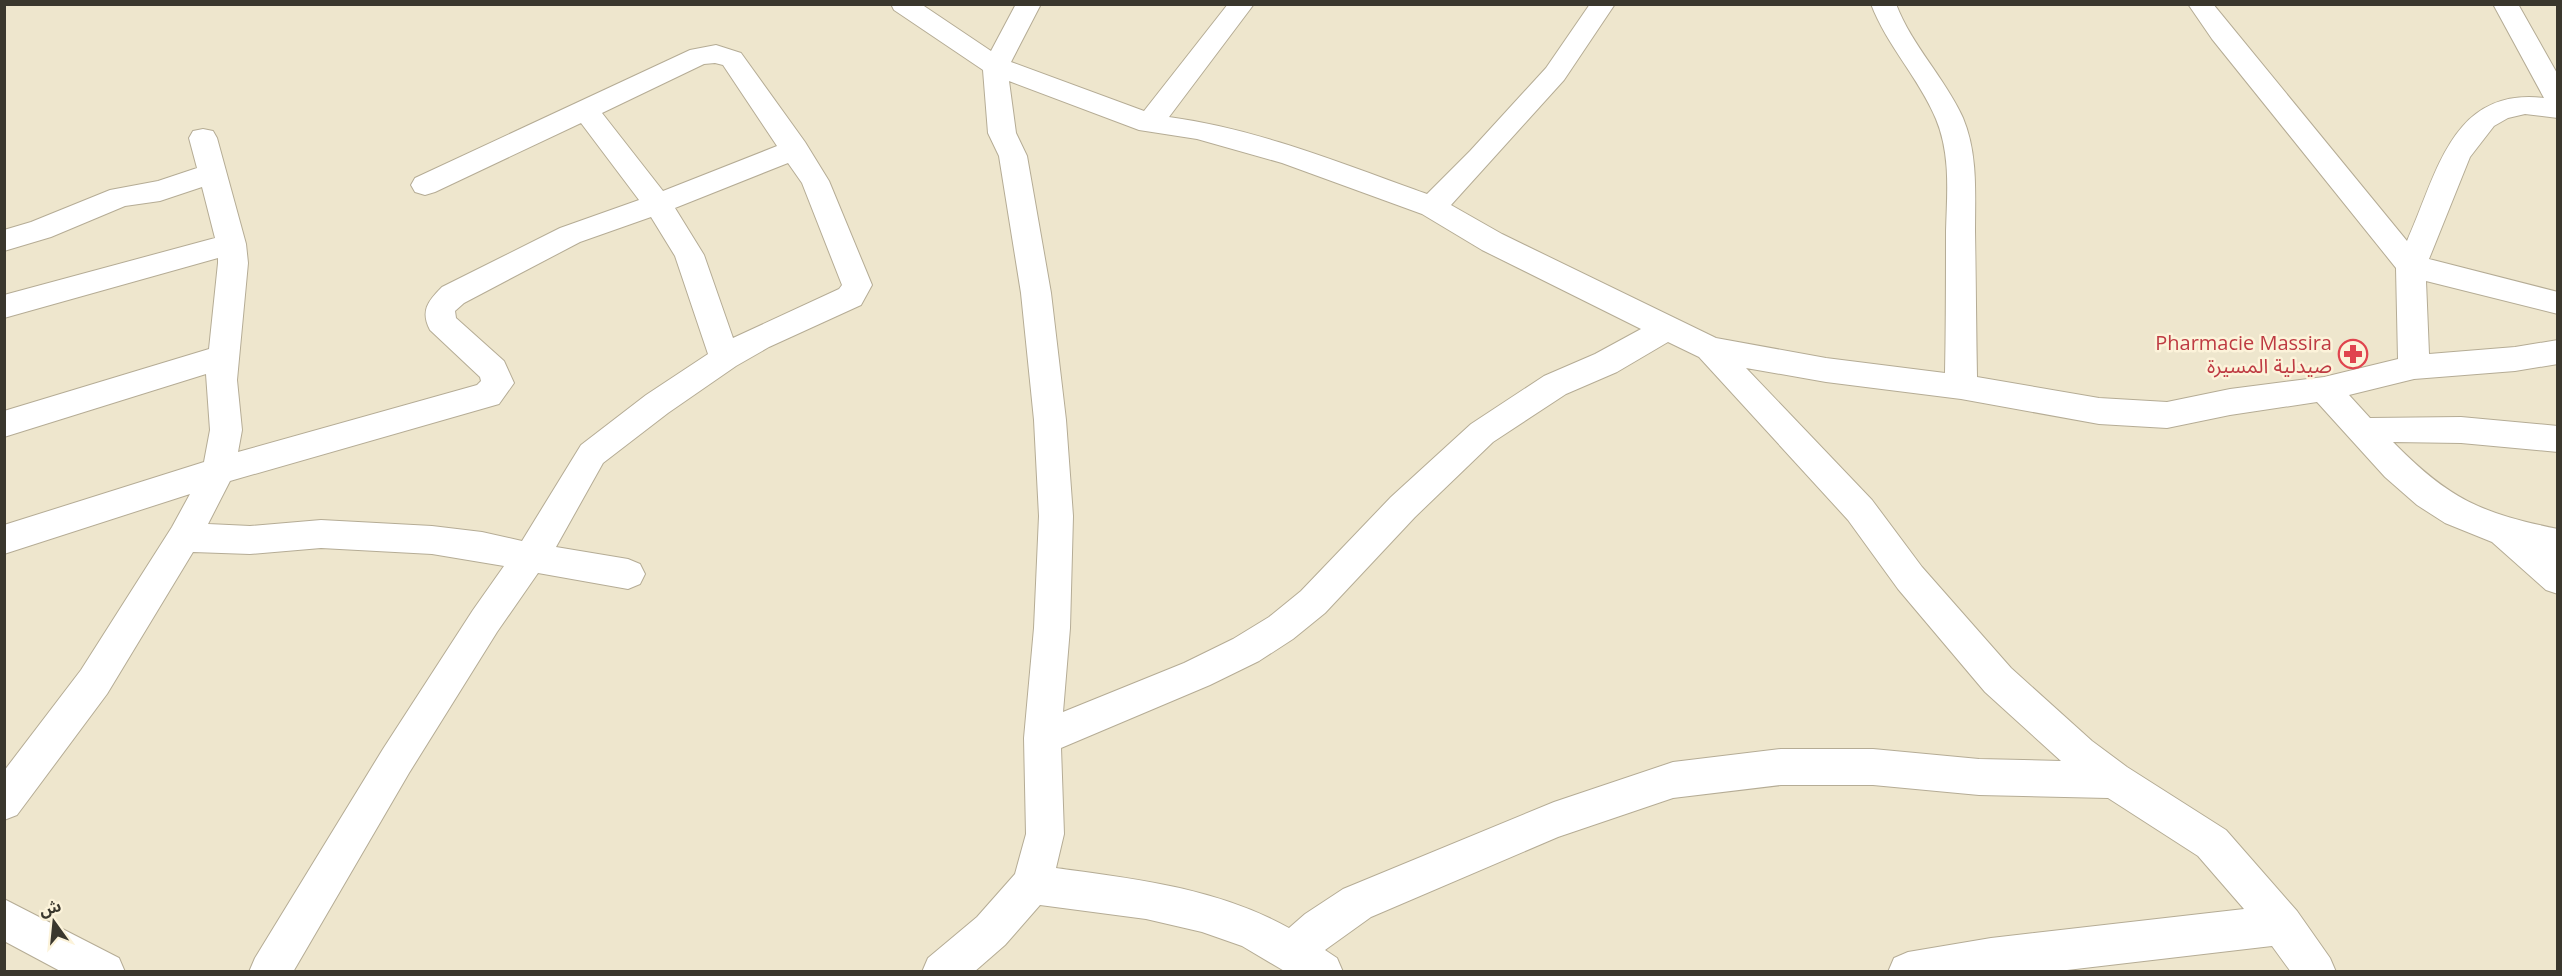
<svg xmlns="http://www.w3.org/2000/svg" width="2562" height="976" viewBox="0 0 2562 976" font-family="'Open Sans','Noto Sans Arabic',sans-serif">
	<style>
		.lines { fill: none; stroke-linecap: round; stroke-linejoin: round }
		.minor-casing { stroke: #b5ac95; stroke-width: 2 }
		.minor { fill: #fff; fill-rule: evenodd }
		.labels { text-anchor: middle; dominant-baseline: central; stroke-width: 5; stroke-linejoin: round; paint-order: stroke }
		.health-label { font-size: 20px; fill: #be3a42; stroke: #fcf3da; text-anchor: end }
	</style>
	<rect width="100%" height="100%" fill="#eee6cd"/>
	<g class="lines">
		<!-- minor casing -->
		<g class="minor-casing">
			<path id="minor" d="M891,4H921L991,51L1016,4H1041L1011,62L1144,111L1228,4H1254L1169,117C1258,129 1343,164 1427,194L1470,151L1546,68L1590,4H1615L1564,80L1451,205L1502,234L1716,338L1826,358L1945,373C1946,326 1946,279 1946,231C1947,194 1951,155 1936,119C1919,78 1887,46 1871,4H1896C1912,46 1945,78 1963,118C1978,154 1975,193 1975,231C1976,280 1976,329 1977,377L2099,398L2167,402L2230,389L2324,377L2398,359L2396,268L2212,39L2188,4H2213L2407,241C2437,175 2451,87 2544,98L2493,4H2518L2558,75V118L2525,114L2508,118L2494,126L2470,157L2429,259L2558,292V314L2426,281L2429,354L2515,347L2558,340V364L2515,371L2414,379L2349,395L2370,418L2461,417L2558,426V452L2461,443L2393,442C2449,499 2480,513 2558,529V594L2546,590L2492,542L2445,523L2417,505L2385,477L2317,402L2230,415L2167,428L2099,424L1961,399L1826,382L1746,368L1872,500L1922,567L2011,668L2092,741L2127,767L2226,830L2297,911L2330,958L2336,972H2291L2272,946L2050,972H1888L1894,958L1908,952L1991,938L2244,909L2198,856L2108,798L1979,795L1873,785H1781L1673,798L1558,837L1371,917L1325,950L1337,958L1343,972H1286L1242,946L1202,932L1146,919L1040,905L1005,945L974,972H922L928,958L977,917L1015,874L1026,834L1024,738L1034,628L1039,516L1034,420L1021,293L999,156L988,133L983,70L894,10ZM1009,81L1139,130L1197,139L1282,163L1422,214L1482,250L1641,329L1595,354L1544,376L1471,424L1391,497L1301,591L1269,617L1233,639L1184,663L1063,712L1070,628L1073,516L1066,420L1051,293L1027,156L1016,133ZM1668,342L1699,357L1848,520L1898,589L1985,692L2061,761L1979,759L1873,749H1781L1673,762L1554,802L1343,889L1305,914L1289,928C1217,888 1136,879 1056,868L1064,834L1061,748L1210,685L1259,661L1293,639L1325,613L1415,517L1493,442L1566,394L1617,372Z
				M716,45L741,53L805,142L829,181L872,285L861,305L769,347L736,366L668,413L603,463L556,547L628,559L640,564L645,574L640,584L628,589L538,573L497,632L409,773L293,972H249L255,958L383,749L473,610L504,566L432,554L321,548L250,554L193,552L107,694L17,815L4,820V771L81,670L172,527L190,494L4,554V525L204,462L210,430L206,374L4,437V411L209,349L218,263V258L4,318V295L215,238L202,187L160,201L125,206L51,237L4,251V230L31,222L110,190L158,181L197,168L189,138L193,131L203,129L213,131L217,138L246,244L248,263L237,380L242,430L238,452L477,385L481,381L480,377L430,330C420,311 428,301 442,287L560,228L639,200L581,123L435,192L425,195L415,192L411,185L415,178L690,50ZM715,63L723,65L777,146L663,191L602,113L704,64ZM788,163L802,183L842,285L839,289L733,338L704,255L675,208ZM651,217L675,256L708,354L646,395L581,445L522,541L482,532L432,526L321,520L250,526L208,524L230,481L499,404L514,383L504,361L456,318L455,311L464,303L580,242Z
				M4,899L119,958L125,972H62L4,941Z"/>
		</g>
		<!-- minor -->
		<use href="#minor" class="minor"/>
	</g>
	<!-- icons -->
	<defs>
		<g id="pharmacy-ring" transform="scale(1.5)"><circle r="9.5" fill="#fcf3da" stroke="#e0444e" stroke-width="1.5"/><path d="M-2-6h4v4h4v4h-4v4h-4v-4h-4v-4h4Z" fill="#e0444e"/></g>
	</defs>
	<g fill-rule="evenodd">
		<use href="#pharmacy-ring" x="2353" y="354"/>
	</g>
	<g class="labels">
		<!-- health labels -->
		<g class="health-label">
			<text x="2332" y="342">Pharmacie Massira<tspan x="2332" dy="23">صيدلية المسيرة</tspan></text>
		</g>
	</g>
	<!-- border -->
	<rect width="2562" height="976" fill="none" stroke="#3a372d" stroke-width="12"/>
	<!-- north arrow -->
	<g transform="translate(54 922) rotate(345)" stroke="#fcf3da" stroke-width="4.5" paint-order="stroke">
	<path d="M0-4.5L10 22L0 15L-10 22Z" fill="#3a372d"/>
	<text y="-9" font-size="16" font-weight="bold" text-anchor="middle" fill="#3a372d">ش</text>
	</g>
</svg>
